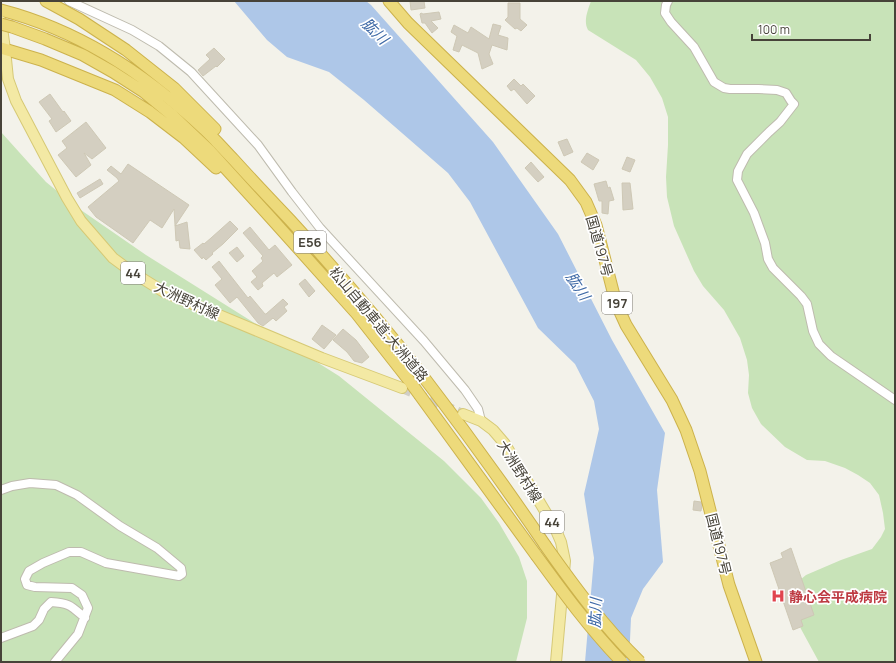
<svg xmlns="http://www.w3.org/2000/svg" width="896" height="663" viewBox="0 0 896 663" font-family="Manrope,'Noto Sans JP',sans-serif">
	<style>
		.green { fill: #c8e3b8 }
		.water { fill: #aec7e8 }
		.building { fill: #d4cfc1; stroke: #cec8b5 }
		.lines { fill: none; stroke-linecap: round; stroke-linejoin: round }
		.major-tunnel { stroke: #d1cfc7; stroke-width: 10; stroke-dasharray: 10 5; stroke-linecap: butt }
		.minor-casing { stroke: #bebbae; stroke-width: 10 }
		.major-casing { stroke: #d6c975; stroke-width: 12 }
		.highway-casing { stroke: #ccb24c; stroke-width: 13 }
		.minor { stroke: #fff; stroke-width: 8 }
		.major { stroke: #f3e9a4; stroke-width: 10 }
		.highway { stroke: #edda7b; stroke-width: 11 }
		.highway-bridge-casing { stroke: #ccb24c; stroke-width: 13; stroke-linecap: butt }
		.highway-bridge { stroke: #edda7b; stroke-width: 11 }
		.labels { text-anchor: middle; dominant-baseline: central; stroke-width: 3.5; stroke-linejoin: round; paint-order: stroke }
		.shield { fill: #fff; stroke: #7e7b74; stroke-width: 1 }
		.shield-label { font-size: 13px; font-weight: bold; fill: #474339 }
		.street-label { font-size: 14px; fill: #474339; stroke: #fff }
		.health-label { font-size: 14px; font-weight: bold; fill: #be3a42; stroke: #fff; text-anchor: start }
		.water-label { font-size: 15px; font-style: italic; fill: #3e69a6; stroke: #fff }
	</style>
	<rect width="100%" height="100%" fill="#f3f2ea"/>
	<!-- green -->
	<path class="green" d="M591,1H895V662H819L801,629L792,606L794,585L806,575L841,560L872,549L881,537L885,529L883,513L879,495L870,483L858,475L845,468L825,461L807,460L785,447L761,424L752,408L748,393L749,375L747,360L740,338L724,310L703,286L694,271L674,226L667,197L666,177L668,145V117L662,98L650,77L636,60L588,30C583,21 588,10 591,1Z
		M1,132L46,182L78,208L146,255L339,376L444,461L481,498L499,523L519,557L527,581V618L516,662H1Z"/>
	<!-- water -->
	<path class="water" d="M234,1H366L371,5L493,142L558,234L612,340L665,433L657,490L663,562L643,589L631,618L629,662H585L594,558L584,494L599,429L594,401L575,364L538,328L470,202L448,173L364,100L329,72L287,57L267,40Z"/>
	<!-- building -->
	<path class="building" d="M410,1H424L425,8L411,10Z
		M508,3H520V19L527,25L521,31L517,28L515,29L505,20L508,17Z
		M439,12L441,19L431,21L438,28L432,33L425,23H422L420,14L421,13L423,14Z
		M493,24L501,26L498,35L508,38L507,50L492,45L489,54L493,64L482,69L478,53L462,45L459,52L453,50L457,36L451,32L454,25L468,33L471,27L489,39Z
		M214,48L225,59L217,67L216,66L203,76L198,70L210,59L206,55Z
		M514,79L521,86L523,84L535,96L527,104L514,89L511,91L507,86Z
		M50,94L63,112L64,111L71,121L56,132L49,121L52,119L39,102Z
		M86,122L106,148L92,159L84,153L91,165L76,177L58,155L67,148L62,141Z
		M567,139L573,152L564,156L558,142Z
		M587,153L599,160L593,170L581,162Z
		M627,157L635,160L630,172L622,169Z
		M531,162L544,177L538,182L525,168Z
		M128,164L189,205L175,226L187,222L190,249L180,248L179,240L176,241L174,209L162,228L150,220L133,243L96,217L88,207L119,181L117,178L107,170L111,166L121,174Z
		M100,179L103,184L80,198L77,193Z
		M606,181L608,188L610,187L614,200L609,201L608,214L602,213V201H599L594,184Z
		M622,183H630L633,209L623,210Z
		M230,221L238,229L223,244L212,253L213,254L206,260L203,257L202,259L194,250L203,243L204,244L211,238Z
		M250,227L269,250L275,245L292,265L277,277L274,273L262,283L263,286L258,290L251,282L257,277L252,271L263,261L261,258L263,256L243,233Z
		M237,247L244,256L237,262L229,253Z
		M219,261L248,298L250,296L265,314H266L283,299L288,304L284,307L287,311L276,321L273,318L263,326L258,323L237,297L230,303L215,285L222,279L212,267Z
		M305,279L315,291L309,297L299,284Z
		M322,325L336,335L324,349L312,339Z
		M343,329L356,340L369,357L362,363L354,361L347,352L333,340Z
		M694,501L701,502L702,505L701,511L693,510Z
		M791,548L814,615L801,620L803,626L793,630L770,563L783,558L781,553Z"/>
	<g class="lines">
		<!-- major-tunnel -->
		<path class="major-tunnel" d="M402,388L463,414"/>
		<!-- minor casing -->
		<g class="minor-casing">
			<path id="minor" d="M69,1L132,30L159,46L191,72L258,145L292,192L320,228L424,341L465,390L478,409L481,421
				M668,1L666,5L665,13L671,22L694,47L714,82L724,88L730,89H758L777,90L786,93L791,101L794,104L780,122L769,132L747,154L738,171L737,180L754,213L765,243L768,259L773,268L801,296L807,304L813,331L819,344L831,356L895,400
				M1,490L12,486L30,483L56,485L77,495L120,526L157,548L181,568L182,574L179,576L106,563L81,552H69L43,563L29,571L25,579L27,585L35,587L72,588L82,595L88,608L78,634L55,662
				M1,638L33,626L39,620L44,609L51,602C70,603 71,606 85,618"/>
		</g>
		<!-- major casing -->
		<g class="major-casing">
			<path id="major" d="M1,21L5,49L8,79L16,101L67,198L81,221L113,258L132,272L164,292L322,358L402,388
				M463,414L481,421L493,430L505,444L555,528L561,542L565,561L556,662"/>
		</g>
		<!-- highway casing -->
		<g class="highway-casing">
			<path id="highway" d="M46,1L79,19L126,50L174,88L215,129
				M389,1L408,23L570,180L586,202L596,225L616,303L626,325L672,400L686,430L700,471L729,585L756,662
				M1,10C78,30 147,75 204,129C215,139 224,150 234,160C252,180 271,200 290,220C335,269 378,319 419,371C463,428 505,486 545,545
				M12,27L45,39L83,55L113,72L144,92L173,116L209,150L271,218L357,314L408,379L536,555
				M1,48L41,60L115,90L150,112L184,138L216,168"/>
		</g>
		<!-- minor -->
		<use href="#minor" class="minor"/>
		<!-- major -->
		<use href="#major" class="major"/>
		<!-- highway -->
		<use href="#highway" class="highway"/>
		<!-- highway-bridge casing -->
		<g class="highway-bridge-casing">
			<path id="highway-bridge" d="M1,24L12,27
				M545,545C574,586 604,627 640,662
				M536,555C563,592 590,629 622,662"/>
		</g>
		<!-- highway-bridge -->
		<use href="#highway-bridge" class="highway-bridge"/>
	</g>
	<!-- icons -->
	<defs>
		<g id="hospital-bare" transform="scale(1.08)"><path d="M-5-5h3v3.5h4V-5h3V5h-3V1.5h-4V5h-3Z" fill="#e0444e" stroke="#fff" stroke-width="2.5" paint-order="stroke"/></g>
	</defs>
	<g fill-rule="evenodd">
		<use href="#hospital-bare" x="778" y="596"/>
	</g>
	<g class="labels">
		<!-- shield labels -->
		<g class="shield">
			<rect x="294" y="231" width="32" height="22" rx="3"/>
			<rect x="121" y="262" width="24" height="22" rx="3"/>
			<rect x="602" y="292" width="30" height="22" rx="3"/>
			<rect x="540" y="511" width="24" height="22" rx="3"/>
		</g>
		<g class="shield-label">
			<text x="310" y="242">E56</text>
			<text x="133" y="273">44</text>
			<text x="617" y="303">197</text>
			<text x="552" y="522">44</text>
		</g>
		<!-- street labels -->
		<g class="street-label">
			<text transform="translate(600 246) rotate(74)">国道197号</text>
			<text transform="translate(187 300) rotate(25)">大洲野村線</text>
			<text transform="translate(379 324) rotate(50)">松山自動車道;大洲道路</text>
			<text transform="translate(520 471) rotate(58)">大洲野村線</text>
			<text transform="translate(719 544) rotate(76)">国道197号</text>
		</g>
		<!-- health labels -->
		<g class="health-label">
			<text x="789" y="596">静心会平成病院</text>
		</g>
		<!-- water labels -->
		<g class="water-label">
			<text transform="translate(375 31) rotate(44)">肱川</text>
			<text transform="translate(578 286) rotate(57)">肱川</text>
			<text transform="translate(595 613) rotate(-87)">肱川</text>
		</g>
	</g>
	<!-- border -->
	<rect width="896" height="663" fill="none" stroke="#474339" stroke-width="4"/>
	<!-- scale -->
	<path d="M752 34v6h118v-6" fill="none" stroke="#474339" stroke-width="2"/>
	<text x="758" y="34" font-size="12" fill="#474339" stroke="#ffffff" stroke-width="3" paint-order="stroke">100 m</text>
</svg>
